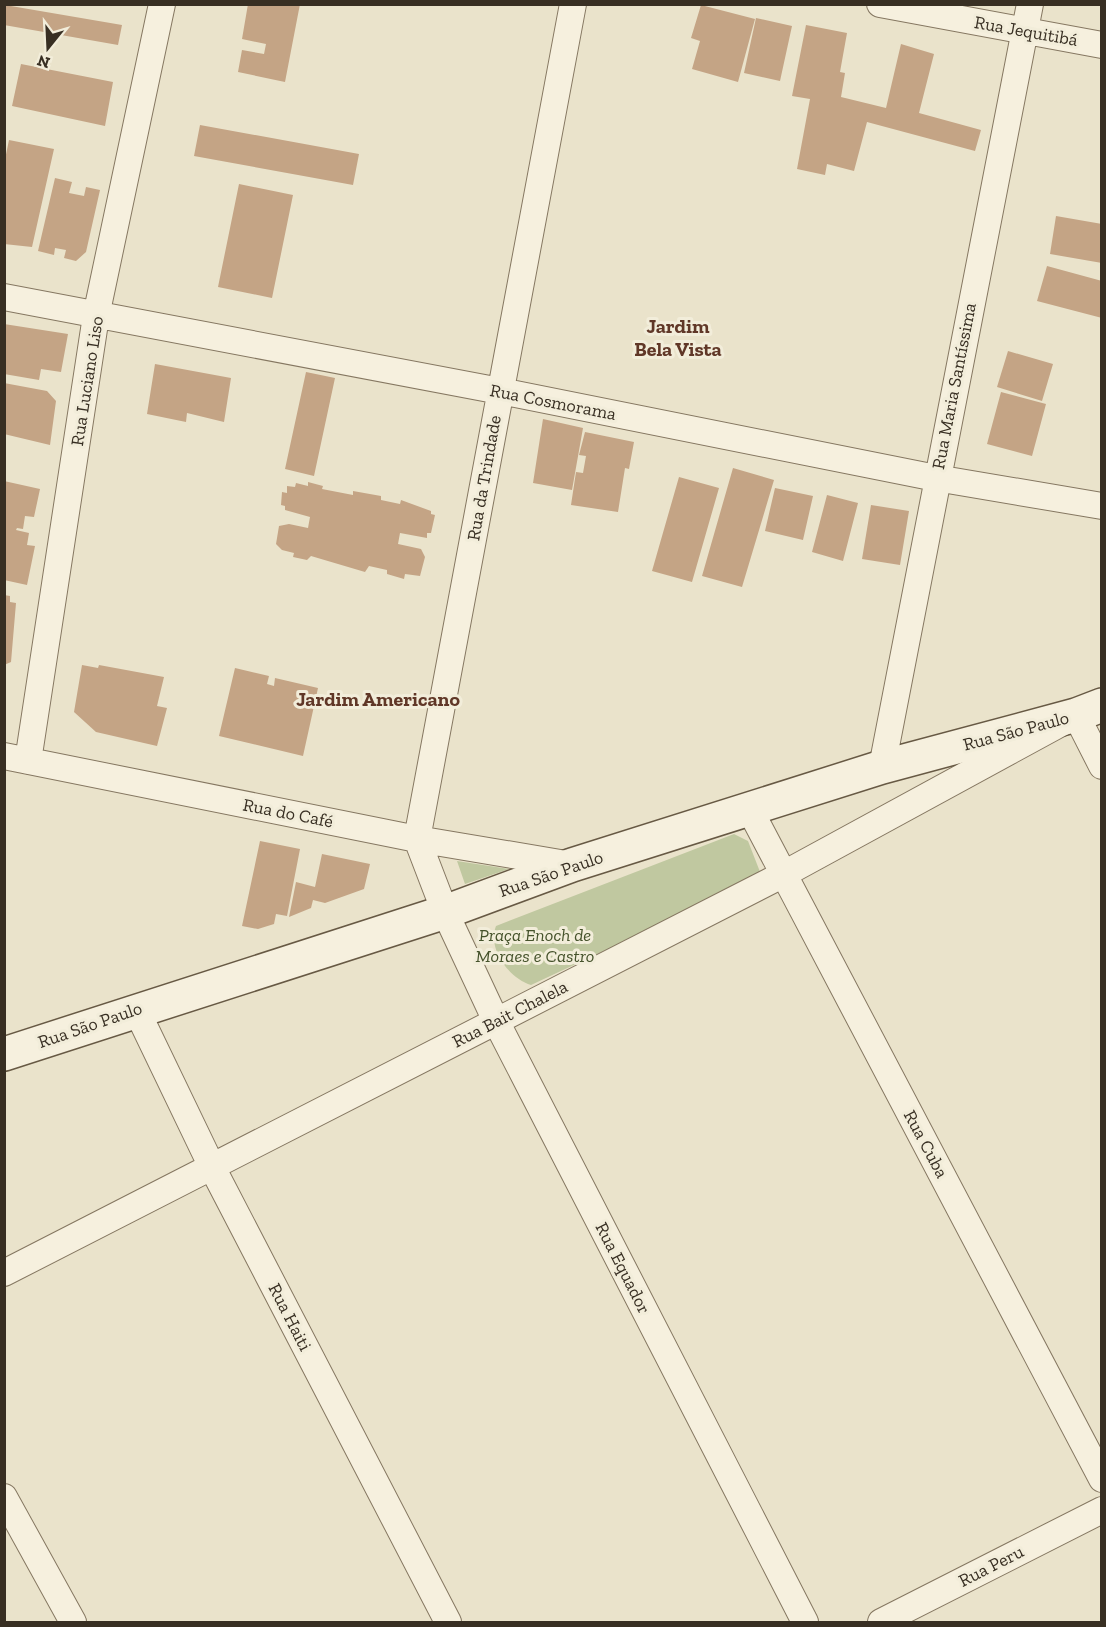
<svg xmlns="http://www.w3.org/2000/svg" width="1106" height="1627" viewBox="0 0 1106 1627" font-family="'Zilla Slab',serif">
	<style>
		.green { fill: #c0c8a0 }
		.building { fill: #c4a485 }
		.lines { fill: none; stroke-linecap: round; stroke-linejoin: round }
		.minor-casing { stroke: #857761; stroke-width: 28 }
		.secondary-casing { stroke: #675944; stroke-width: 36 }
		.minor { stroke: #f6f0de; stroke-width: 26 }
		.secondary { stroke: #f6f0de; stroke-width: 33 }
		.labels { text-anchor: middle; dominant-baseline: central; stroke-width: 6; stroke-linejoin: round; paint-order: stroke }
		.street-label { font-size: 18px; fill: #382f23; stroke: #f2edda }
		.park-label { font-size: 18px; font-style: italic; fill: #45522b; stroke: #f2edda }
		.neighbourhood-label { font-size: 20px; font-weight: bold; fill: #603727; stroke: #f2edda }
	</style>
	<rect width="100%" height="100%" fill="#eae3cb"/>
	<!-- green -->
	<path class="green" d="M734,834L748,841L762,877L531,985C509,978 487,949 496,926Z
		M457,861L509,869L465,884Z"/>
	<!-- building -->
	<path class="building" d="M248,4H300L285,82L238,72L242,50L264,54L266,44L242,39Z
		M5,5L122,25L118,45L4,25Z
		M701,5L755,19L738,82L692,69L700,41L691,38Z
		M756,18L792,26L780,81L744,73Z
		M806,25L847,33L840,72L845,73L841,97L886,108L901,44L934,54L919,113L981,130L975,151L867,122L854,171L827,164L825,175L797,169L810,99L792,96Z
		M21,64L113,82L105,126L12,106Z
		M200,125L359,154L353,185L194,156Z
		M9,140L54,149L32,247L4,244V164Z
		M55,178L72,182L69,193L84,196L86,187L100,190L86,252L76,261L64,258L66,250L55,248L54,255L38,251Z
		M239,184L293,195L272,298L218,287Z
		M1056,216L1102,224V263L1050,254Z
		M1047,266L1102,281V318L1037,301Z
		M4,324L68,334L61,372L41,369L39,380L4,374Z
		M1008,351L1053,364L1042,401L997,387Z
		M155,364L231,378L224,422L187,413L186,422L147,414Z
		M306,372L335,378L314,476L285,469Z
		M4,383L47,391L56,401L50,445L4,434Z
		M1001,392L1046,404L1032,456L987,444Z
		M543,419L583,428L572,490L533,483Z
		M585,432L634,442L629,469L625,468L618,512L571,505L576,472L583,473L586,456L579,455Z
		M733,468L774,480L742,587L702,576Z
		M679,477L719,488L692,582L652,571Z
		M4,481L40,489L34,517L25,516L23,529L17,528L16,530L29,533L27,545L35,546L27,585L4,580Z
		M308,482L323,486L322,489L353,495V491L381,496V500L400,504L401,500L431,511V514L435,515L431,533H427V538L400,533L398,544L421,549L425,557L420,576L405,574L404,579L387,574V570L369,566L365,572L311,556L307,560L293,557L294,553L282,550L276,544L279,526L289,524L308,528L310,517L285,510V506L281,505L282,492L287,493V486L295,487L296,483L308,486Z
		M775,488L813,496L803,540L765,531Z
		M827,495L858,503L843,561L812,552Z
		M871,505L909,511L900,565L862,559Z
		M4,595L10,596V602L16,603L11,662L4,665Z
		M82,665L98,668L99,665L164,677L157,706L167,708L157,746L96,732L74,712Z
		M235,668L269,676L267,684L274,686L275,678L318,688L303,756L219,736Z
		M260,841L300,849L287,916L276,914L274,924L258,929L242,926Z
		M322,854L370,864L364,889L325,903L313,900L311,908L289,917L296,882L315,887Z"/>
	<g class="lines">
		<!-- minor casing -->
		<g class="minor-casing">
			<path id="minor" d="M573,4L417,839L445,912L496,1021L805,1622
				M880,4L1102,45
				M4,297L500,391L936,478L1102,506
				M4,756L417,839L572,865
				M28,761L96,316L162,4
				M882,767L1030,4
				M750,810L1102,1479
				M136,1009L212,1167L448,1622
				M4,1273L784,874L1076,715L1102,766
				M4,1497L73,1622
				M881,1622L1102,1510"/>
		</g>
		<!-- secondary casing -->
		<g class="secondary-casing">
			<path id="secondary" d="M4,1054L445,912L572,865L882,767L1076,715L1102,705"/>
		</g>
		<!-- minor -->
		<use href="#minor" class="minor"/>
		<!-- secondary -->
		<use href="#secondary" class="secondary"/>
	</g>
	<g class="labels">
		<!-- street labels -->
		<g class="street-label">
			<text transform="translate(1026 31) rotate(10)">Rua Jequitibá</text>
			<text transform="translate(87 381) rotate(-81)">Rua Luciano Liso</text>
			<text transform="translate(954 386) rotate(-79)">Rua Maria Santíssima</text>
			<text transform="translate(553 402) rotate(11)">Rua Cosmorama</text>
			<text transform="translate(484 478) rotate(-80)">Rua da Trindade</text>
			<text transform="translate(1016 731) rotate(-15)">Rua São Paulo</text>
			<text transform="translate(288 813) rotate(11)">Rua do Café</text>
			<text transform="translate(551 874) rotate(-19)">Rua São Paulo</text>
			<text transform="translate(510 1014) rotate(-27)">Rua Bait Chalela</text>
			<text transform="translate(90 1025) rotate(-19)">Rua São Paulo</text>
			<text transform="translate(926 1144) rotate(62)">Rua Cuba</text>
			<text transform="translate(623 1268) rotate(63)">Rua Equador</text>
			<text transform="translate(290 1317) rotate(63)">Rua Haiti</text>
			<text transform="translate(991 1566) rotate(-27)">Rua Peru</text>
		</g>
		<!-- park labels -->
		<g class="park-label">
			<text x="535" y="935">Praça Enoch de<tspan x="535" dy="21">Moraes e Castro</tspan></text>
		</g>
		<!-- neighbourhood labels -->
		<g class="neighbourhood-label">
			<text x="678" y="326">Jardim<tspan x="678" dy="23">Bela Vista</tspan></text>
			<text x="378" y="699">Jardim Americano</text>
		</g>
	</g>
	<!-- border -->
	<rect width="1106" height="1627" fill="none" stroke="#382f23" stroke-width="12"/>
	<!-- north arrow -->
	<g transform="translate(48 48) rotate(198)" stroke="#f2edda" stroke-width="4.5" paint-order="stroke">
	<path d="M0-4.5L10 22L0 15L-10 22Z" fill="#382f23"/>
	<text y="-9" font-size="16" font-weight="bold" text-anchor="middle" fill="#382f23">N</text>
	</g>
</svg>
